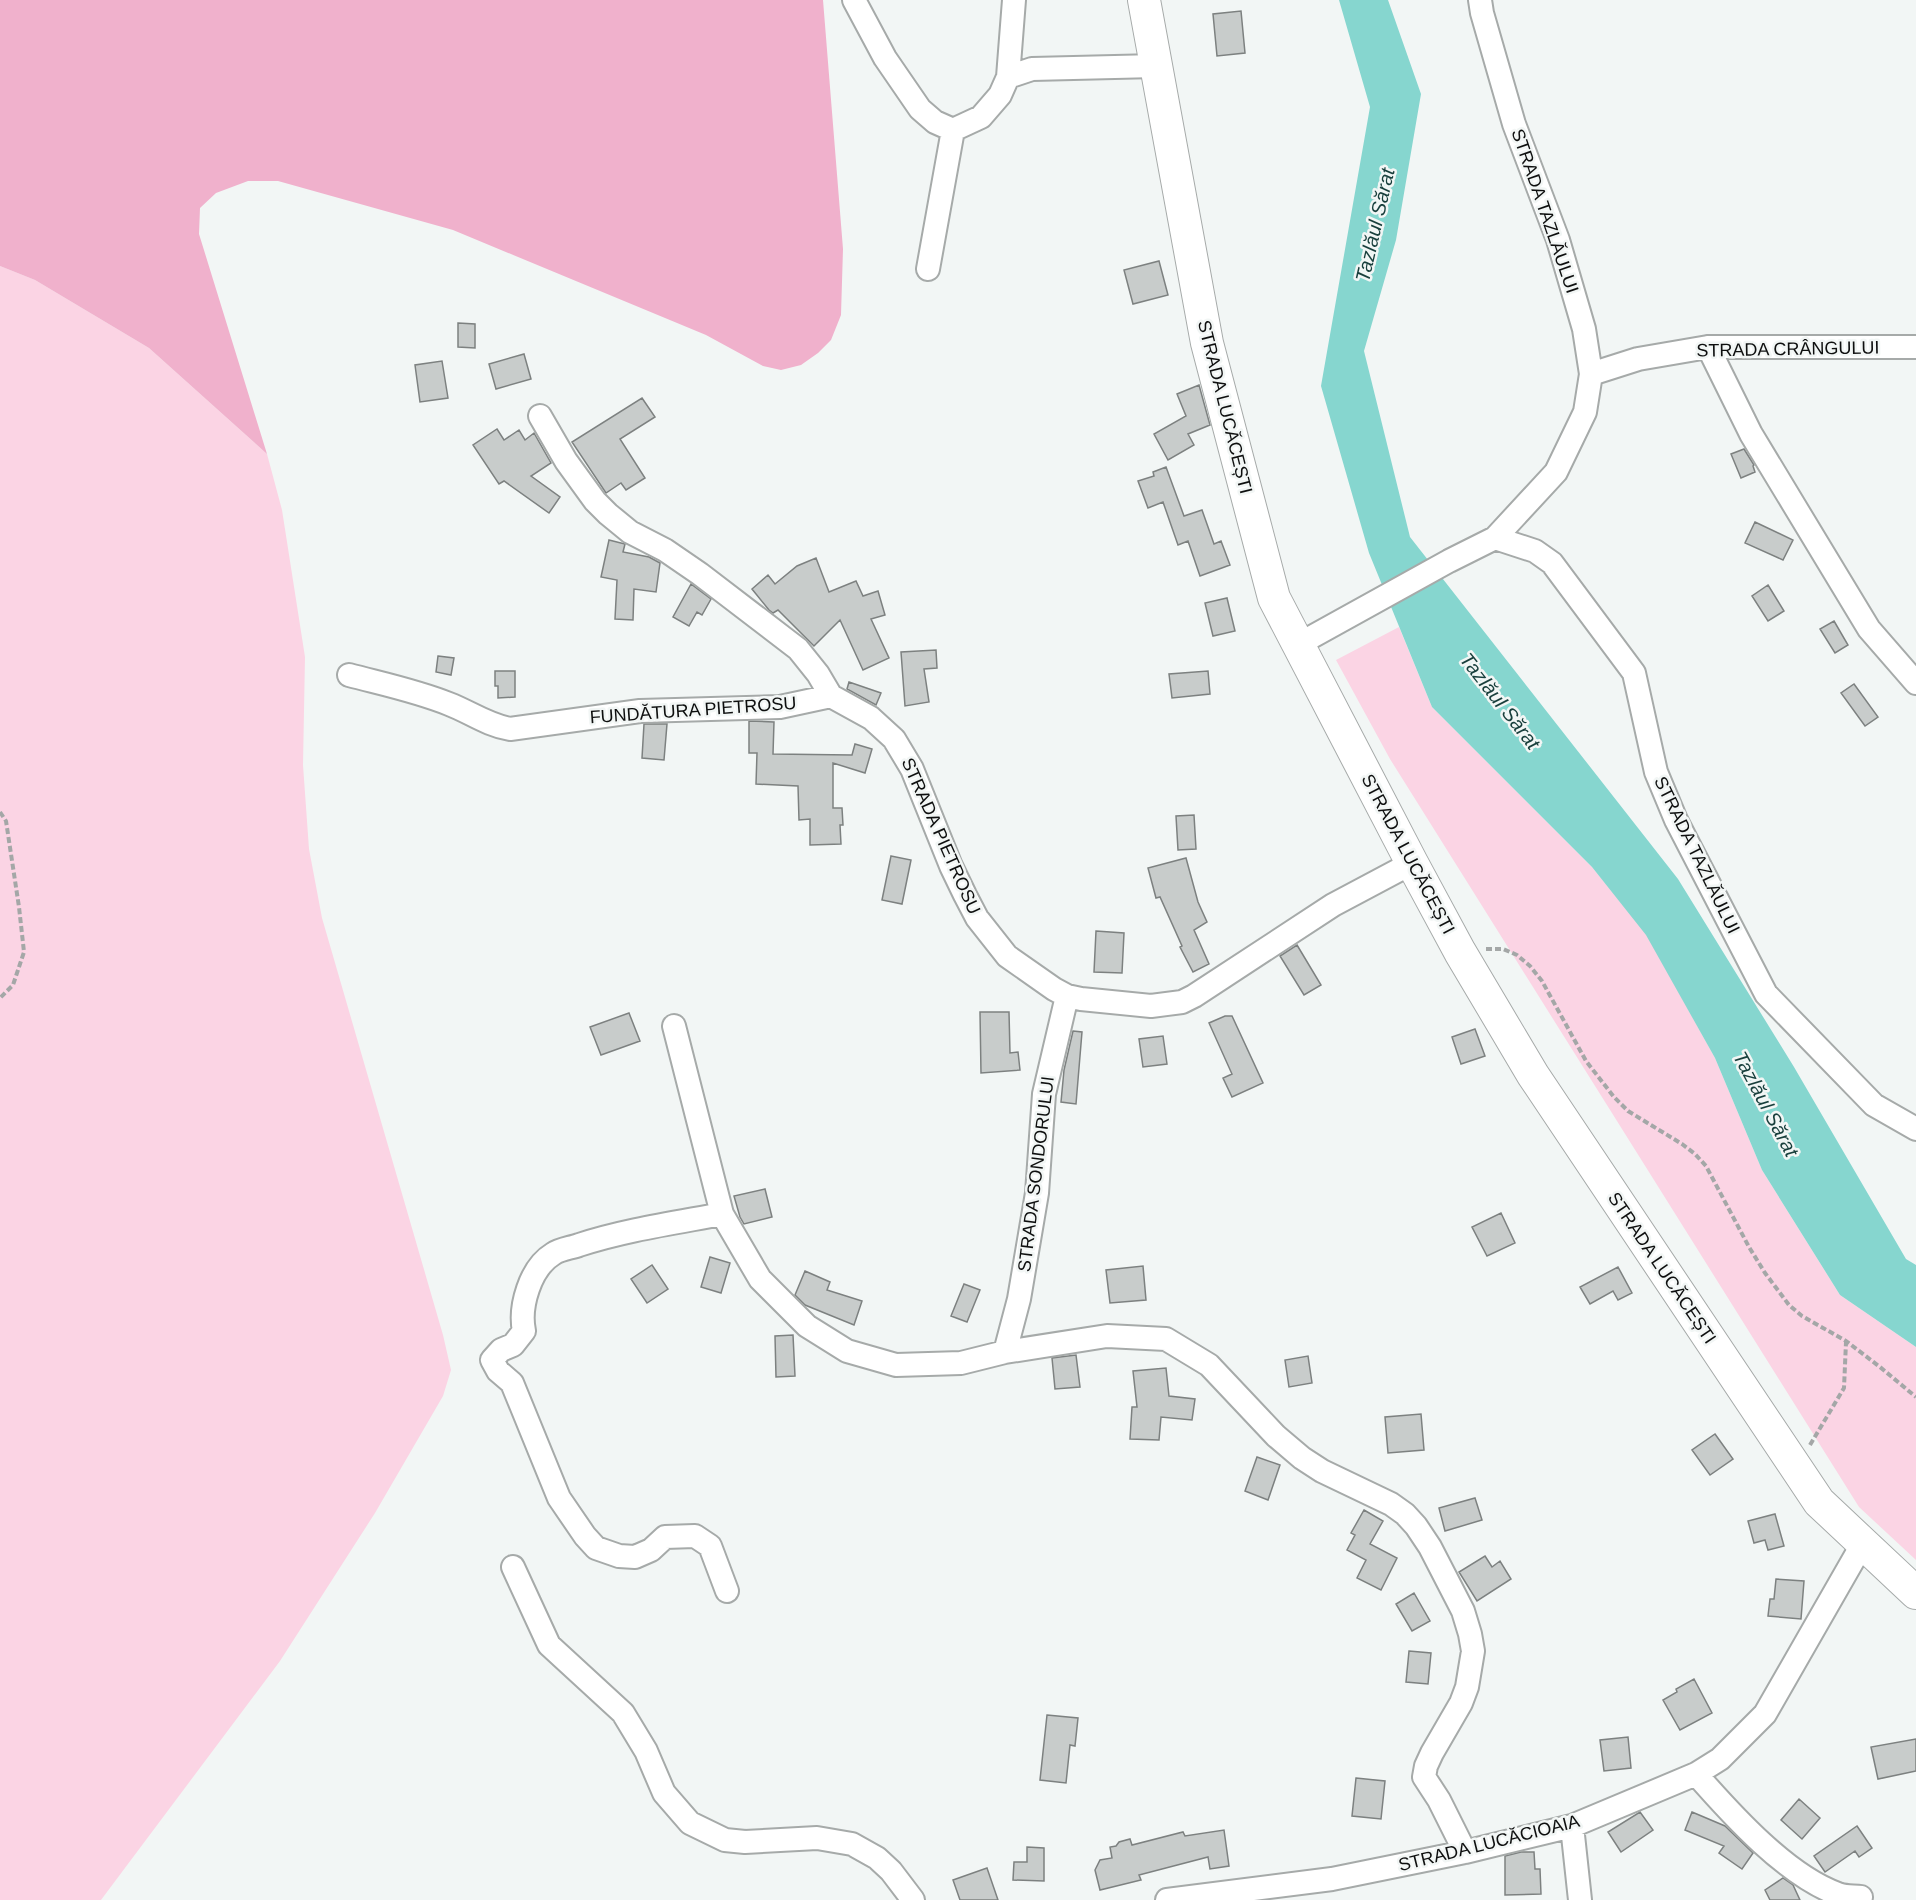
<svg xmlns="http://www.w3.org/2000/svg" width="1916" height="1900" viewBox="0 0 1916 1900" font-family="Arial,sans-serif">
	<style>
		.green { fill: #fbd4e4 }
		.forest { fill: #f0b1cc }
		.water { fill: #86d6cf }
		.building { fill: #c8cccb; stroke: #7d8180; stroke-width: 1.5 }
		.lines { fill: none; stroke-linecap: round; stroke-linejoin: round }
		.street-casing { stroke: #a6aaa9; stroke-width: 26 }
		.secondary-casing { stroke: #a6aaa9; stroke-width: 34 }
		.path { stroke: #a4a7a7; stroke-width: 4; stroke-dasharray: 6 3; stroke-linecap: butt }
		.street { stroke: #fff; stroke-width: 22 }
		.secondary { stroke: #fff; stroke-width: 32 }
		.labels { text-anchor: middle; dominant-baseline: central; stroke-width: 5; stroke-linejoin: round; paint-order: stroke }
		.street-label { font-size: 18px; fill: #0e0f0f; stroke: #f2f6f5 }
		.water-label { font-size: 20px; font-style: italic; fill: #183f3c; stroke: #f2f6f5 }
	</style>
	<rect width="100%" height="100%" fill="#f2f6f5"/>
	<!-- green -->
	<path class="green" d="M0,266L35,280L149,348L267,454L282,510L305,657L303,765L309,849L322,918L443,1335L451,1370L443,1396L375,1513L280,1661L101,1900H0Z
		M1399,627L1432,707L1592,867L1647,935L1715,1058L1762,1170L1840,1295L1916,1347V1560L1859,1507L1390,759L1336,660Z"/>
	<!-- forest -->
	<path class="forest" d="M0,0H823L843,249L841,315L831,340L818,353L801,365L781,370L763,366L706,335L453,230L278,181H248L216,193L200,208L199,234L267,454L149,348L35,280L0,266Z"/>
	<!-- water -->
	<path class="water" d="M1339,0H1388L1421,94L1396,240L1364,351L1410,537L1678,879L1794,1067L1906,1259L1916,1265V1347L1840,1295L1762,1170L1715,1058L1646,935L1592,867L1432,707L1369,553L1321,386L1370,107Z"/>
	<!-- building -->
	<path class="building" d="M1241,11L1245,53L1217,56L1213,14Z
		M1159,261L1168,295L1133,304L1124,270Z
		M458,323L475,324V348L458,347Z
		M524,354L531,379L496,389L489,364Z
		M442,361L448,398L420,402L415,365Z
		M1199,385L1210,425L1188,434L1194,445L1168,460L1154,434L1186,416L1177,394Z
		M642,398L655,417L620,439L645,478L626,490L621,483L606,493L572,442Z
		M497,429L504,440L519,430L525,440L534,433L551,463L531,476L560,497L549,513L504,481L499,484L473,445Z
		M1744,449L1754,465L1753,466L1755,472L1741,478L1731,454Z
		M1166,467L1184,516L1202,510L1214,544L1221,541L1230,565L1200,576L1188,541L1178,545L1163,502L1148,508L1138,481L1154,476L1153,472Z
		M1755,522L1793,540L1783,560L1745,543Z
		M609,540L625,544L623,552L649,557L660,563L656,592L634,589L633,620L615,619L617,580L601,577Z
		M816,558L829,592L856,581L863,596L878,591L885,615L871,619L889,658L863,670L840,620L814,646L778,610L773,613L769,610L752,589L768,575L775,584L797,566Z
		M691,584L711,599L702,615L697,612L689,626L673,617Z
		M1768,585L1784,611L1768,621L1752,596Z
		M1227,598L1235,631L1213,636L1205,603Z
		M1834,621L1848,645L1835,653L1820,629Z
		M936,650L937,668L924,669L929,702L905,706L901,652Z
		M438,656L454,658L451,675L436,672Z
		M495,671H515V697L498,698V686H495Z
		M1208,671L1210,694L1172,698L1169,674Z
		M849,682L881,693L876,705L847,689Z
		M1854,684L1878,717L1865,726L1841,693Z
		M749,721L774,722L773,754L852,755L855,744L872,749L865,773L833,763V808H842L843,825H840L841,844L810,845V819L799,820L798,786L756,784L757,753H749Z
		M644,724H667L664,760L642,758Z
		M1194,815L1196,849L1178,850L1176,816Z
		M891,856L911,860L902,904L882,900Z
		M1186,858L1198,902L1207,922L1194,930L1209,964L1193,972L1180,947L1182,946L1160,897L1156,898L1148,868Z
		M1096,931L1124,933L1122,973L1094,972Z
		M1297,945L1321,985L1304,995L1280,956Z
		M980,1012H1009L1010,1053L1018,1052L1020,1070L981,1073Z
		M629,1013L640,1041L601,1055L590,1027Z
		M1225,1016H1232L1263,1083L1232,1097L1223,1078L1232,1074L1209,1023Z
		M1475,1029L1485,1056L1461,1064L1452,1037Z
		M1073,1031L1082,1032L1076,1104L1061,1102L1064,1070Z
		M1163,1036L1167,1064L1143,1067L1139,1039Z
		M765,1189L772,1217L744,1224L740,1217L734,1196Z
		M1501,1213L1515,1243L1487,1256L1472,1227Z
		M710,1257L730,1263L721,1293L701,1287Z
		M652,1265L668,1289L647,1303L631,1279Z
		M1143,1266L1146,1300L1110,1303L1106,1270Z
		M1618,1267L1632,1293L1618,1300L1613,1291L1590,1304L1580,1287Z
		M805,1271L830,1282L827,1290L862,1301L854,1325L805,1305L795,1295Z
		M964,1284L980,1290L967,1322L951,1316Z
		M793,1335L795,1376L776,1377L775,1336Z
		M1076,1355L1080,1387L1055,1389L1052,1358Z
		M1308,1356L1312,1383L1289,1387L1285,1360Z
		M1166,1368L1169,1396L1195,1399L1192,1420L1161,1417L1159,1440L1130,1439L1132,1407H1137L1133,1371Z
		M1421,1414L1424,1450L1388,1453L1385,1417Z
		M1715,1434L1733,1459L1710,1475L1692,1450Z
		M1257,1457L1280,1465L1268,1500L1245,1491Z
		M1475,1498L1482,1520L1445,1531L1439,1508Z
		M1364,1510L1383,1521L1370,1544L1397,1558L1381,1590L1357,1578L1366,1560L1347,1550L1355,1535L1351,1533Z
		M1775,1514L1784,1546L1768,1550L1765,1540L1754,1543L1748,1521Z
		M1485,1556L1492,1567L1500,1561L1511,1579L1477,1601L1459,1572Z
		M1776,1579L1804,1581L1801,1619L1768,1616L1770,1599H1774Z
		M1414,1593L1430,1621L1412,1631L1396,1604Z
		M1409,1651L1431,1653L1428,1684L1406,1682Z
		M1694,1679L1712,1713L1680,1730L1663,1700L1677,1692L1676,1689Z
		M1047,1715L1078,1718L1075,1746L1070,1745L1066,1783L1040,1780Z
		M1628,1737L1631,1768L1604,1771L1600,1740Z
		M1916,1739V1771L1878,1779L1871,1747Z
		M1356,1778L1385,1781L1381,1819L1352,1816Z
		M1799,1799L1820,1818L1802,1839L1781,1820Z
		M1640,1812L1653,1830L1621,1852L1608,1832Z
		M1692,1812L1725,1826L1753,1853L1742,1869L1719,1853L1724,1846L1685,1830Z
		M1857,1826L1872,1848L1859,1857L1855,1851L1825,1872L1814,1856Z
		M1224,1830L1229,1866L1210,1869L1208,1857L1139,1875L1141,1880L1100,1890L1095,1870L1100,1860L1112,1858L1110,1847L1116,1846L1119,1842L1130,1839L1132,1845L1183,1832L1185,1836Z
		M1027,1847L1044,1848V1881L1013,1880L1014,1862H1027Z
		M1521,1852H1534L1535,1869H1540L1541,1894L1505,1895V1856Z
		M987,1868L998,1900H960L953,1880Z
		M1783,1878L1793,1885L1800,1900H1770L1765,1890Z"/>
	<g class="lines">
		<!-- street casing -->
		<g class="street-casing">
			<path id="street" d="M854,0L885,58L920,109L935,122L953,130L981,117L1000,95L1008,77L1014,0
				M1008,77L1032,69L1156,66
				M928,269L953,130
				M1708,347L1751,434L1869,629L1916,683
				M1591,374L1638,359L1708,347H1916
				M540,416L566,461L595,501L608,514L630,532L665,550L700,574L798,649L818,674L831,696L871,718L894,739L912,769L951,866L965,895L977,918L1007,956L1054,989L1067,996L1081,999L1151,1006L1182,1002L1194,996L1333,905L1412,863
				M1495,538L1535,551L1552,563L1634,673L1656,772L1676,820L1766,994L1874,1105L1916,1129
				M1299,644L1449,561L1495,538L1556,472L1585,412L1591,374L1584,329L1558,240L1514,124L1482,13L1480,0
				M349,675C383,684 417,691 449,704C470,712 487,725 510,729L640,711L780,707L831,696
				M674,1026L722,1214L760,1279L807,1326L847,1351L896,1365L961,1363L1005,1352L1107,1336L1166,1339L1209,1365L1276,1436L1302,1458L1322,1471L1391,1504L1405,1514L1416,1526L1430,1547L1463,1611L1470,1634L1473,1651L1467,1687L1461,1703L1432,1753L1426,1766L1424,1777L1439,1800L1465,1852
				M722,1214C674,1223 625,1230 579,1245C571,1248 560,1249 553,1254C530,1268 519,1307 524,1331L513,1345L501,1350L492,1360L498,1371L512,1383L559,1498L585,1536L596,1548L619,1556L635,1557L651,1550L665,1537L695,1536L710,1546L727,1591
				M1005,1352L1019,1299L1037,1193L1044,1094L1067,996
				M513,1567L549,1645L623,1713L646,1751L664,1793L690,1823L725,1840L745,1842L817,1838L852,1844L877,1858L891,1871L913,1900
				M1696,1774C1732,1815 1787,1876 1838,1894C1845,1897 1854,1896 1861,1897
				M1572,1826L1580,1900
				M1167,1900L1332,1879L1465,1852L1572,1826L1696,1774L1720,1759L1765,1714L1863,1543"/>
		</g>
		<!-- secondary casing -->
		<g class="secondary-casing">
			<path id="secondary" d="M1144,0L1207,343L1274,598L1412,863L1460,952L1533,1075L1819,1502L1916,1593"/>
		</g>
		<!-- path -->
		<path class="path" d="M0,812L6,821L19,907L24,952L13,985L0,998
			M1486,949H1503L1517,955L1530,966L1542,981L1586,1061L1614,1097L1628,1111L1682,1144L1695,1154L1706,1166L1749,1247L1765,1273L1789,1305L1802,1316L1846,1341L1880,1367L1916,1397
			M1810,1445L1844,1388L1846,1342"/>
		<!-- street -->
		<use href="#street" class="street"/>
		<!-- secondary -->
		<use href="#secondary" class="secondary"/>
	</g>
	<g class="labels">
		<!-- street labels -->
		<g class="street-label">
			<text transform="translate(1545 211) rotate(71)">STRADA TAZLĂULUI</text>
			<text transform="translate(1788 349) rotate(-1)">STRADA CRÂNGULUI</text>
			<text transform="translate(1225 407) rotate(76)">STRADA LUCĂCEȘTI</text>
			<text transform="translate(693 710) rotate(-4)">FUNDĂTURA PIETROSU</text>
			<text transform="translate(941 836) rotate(66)">STRADA PIETROSU</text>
			<text transform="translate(1408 854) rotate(62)">STRADA LUCĂCEȘTI</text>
			<text transform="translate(1697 855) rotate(64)">STRADA TAZLĂULUI</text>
			<text transform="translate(1036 1174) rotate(-83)">STRADA SONDORULUI</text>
			<text transform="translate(1662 1268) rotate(56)">STRADA LUCĂCEȘTI</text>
			<text transform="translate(1489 1843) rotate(-14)">STRADA LUCĂCIOAIA</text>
		</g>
		<!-- water labels -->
		<g class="water-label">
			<text transform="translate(1375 225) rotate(-77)">Tazlăul Sărat</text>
			<text transform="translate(1500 701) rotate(52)">Tazlăul Sărat</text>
			<text transform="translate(1766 1104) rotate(62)">Tazlăul Sărat</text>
		</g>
	</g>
</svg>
